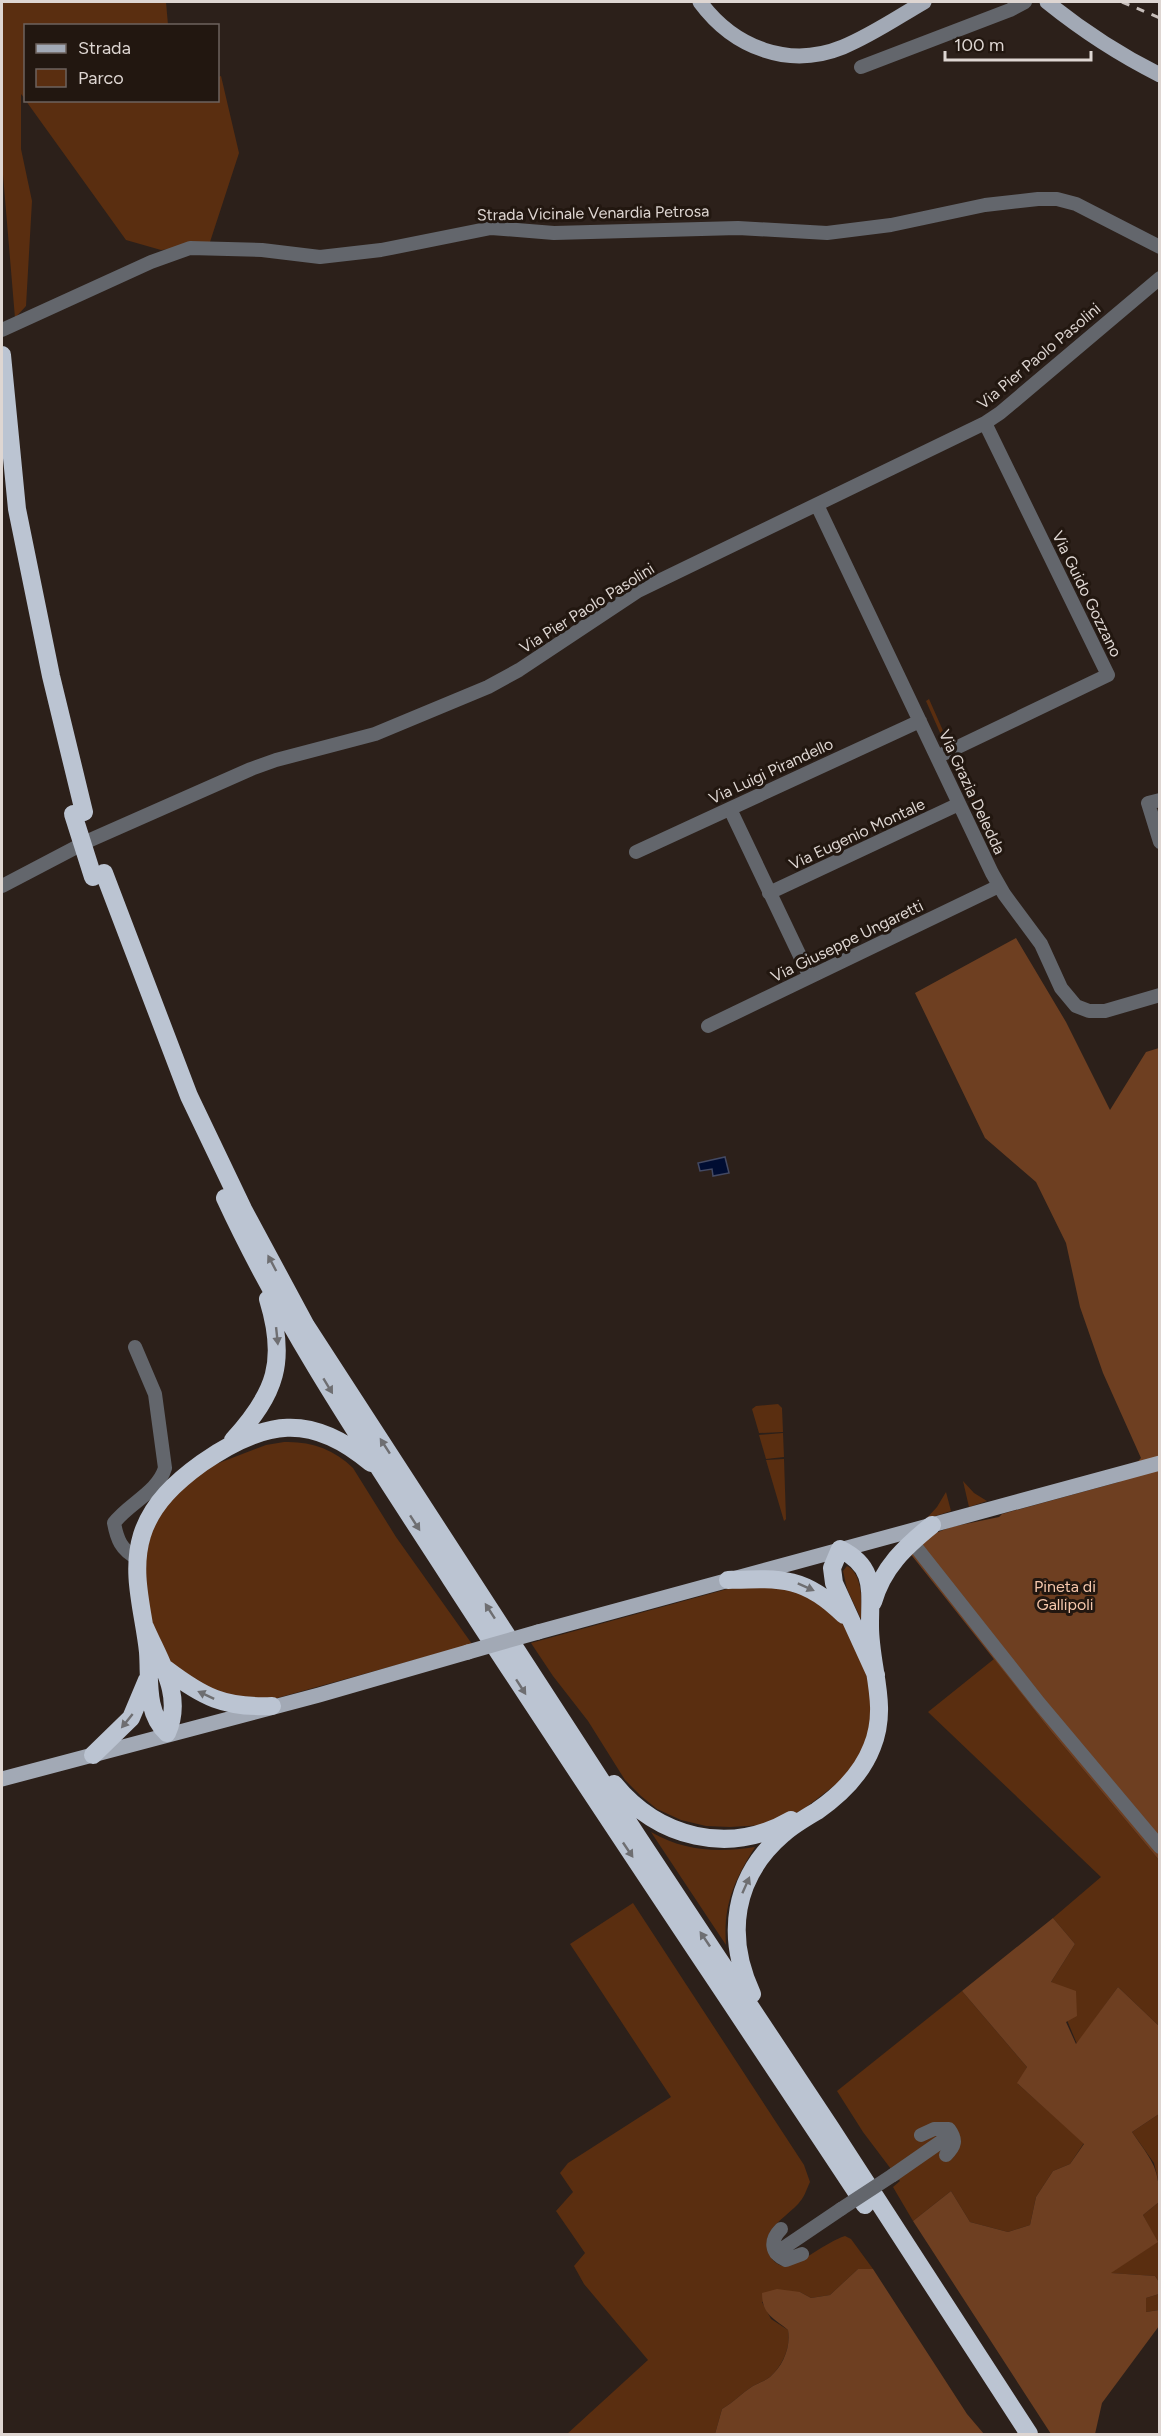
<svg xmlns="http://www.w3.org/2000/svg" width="1161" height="2436" viewBox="0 0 1161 2436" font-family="Figtree,sans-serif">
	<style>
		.green { fill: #5a2e10 }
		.forest { fill: #6e3f21 }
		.water { fill: #000d32; stroke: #434962; stroke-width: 1.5 }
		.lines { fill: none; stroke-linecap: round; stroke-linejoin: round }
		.minor { stroke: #63666c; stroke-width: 14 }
		.major { stroke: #a2a9b5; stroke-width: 15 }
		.highway { stroke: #bbc4d2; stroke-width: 18 }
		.rail { stroke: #c7beba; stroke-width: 3; stroke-dasharray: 8 8; stroke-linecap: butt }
		.minor-bridge { stroke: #63666c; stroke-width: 14 }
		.major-bridge { stroke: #a2a9b5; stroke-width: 15 }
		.highway-bridge { stroke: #bbc4d2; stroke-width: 18 }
		.oneway { fill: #6e6e71 }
		.labels { text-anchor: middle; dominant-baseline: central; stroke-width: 6; stroke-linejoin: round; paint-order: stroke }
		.street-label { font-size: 16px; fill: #ded6d2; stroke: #221710 }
		.park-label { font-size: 16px; fill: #f6c7ac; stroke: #221710 }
	</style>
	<rect width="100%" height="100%" fill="#2c201a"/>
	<!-- green -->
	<path class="green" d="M2,2H166L168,25L26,26V100L21,94V149L32,201L26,306L15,318L2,163Z
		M221,76L239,153L209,245L161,250L126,240L26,101L218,100V77Z
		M929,699L948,742L945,744L926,701Z
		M957,762L977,805L975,806L954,763Z
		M778,1404L782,1408L783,1432L759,1433L752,1409L756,1406Z
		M783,1433L784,1457L766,1459L759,1435Z
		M284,1442C310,1441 334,1449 353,1468L396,1537L472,1644L270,1700L221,1698L169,1664L150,1621L143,1565L152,1530L173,1494L211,1466L266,1445Z
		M784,1459L786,1519L784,1521L766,1460Z
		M963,1481L974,1493L987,1501L969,1507Z
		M946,1492L951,1511L926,1519L937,1507Z
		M847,1566C863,1574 862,1603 861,1619L847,1589L843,1571Z
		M758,1583L805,1591L847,1625L871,1680L872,1719L860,1758L843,1779L805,1808L784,1820L765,1825L730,1827L706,1826L681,1820L657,1809L641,1796L625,1780L588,1721L553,1676L531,1643L731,1588Z
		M994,1659L1050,1730L1159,1860V2026L1118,1987L1077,2044L1051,1982L1075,1944L1053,1918L1101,1877L928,1712Z
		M651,1832C684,1851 717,1853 755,1847C734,1881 723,1905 726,1945Z
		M633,1903L804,2165L810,2182C807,2188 805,2195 802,2199C793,2212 776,2220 769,2234C763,2245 771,2267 786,2266C801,2264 826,2242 845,2236L851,2239L873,2269H858L830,2295L811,2298L800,2292L762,2302L771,2319L788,2330C791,2347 783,2365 770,2377C765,2381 758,2383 753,2386C742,2393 734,2402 722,2409L715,2434H567L648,2360L584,2284L574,2266L585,2253L556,2211L573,2192L560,2173L568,2163L671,2097L570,1944Z
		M962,1991L1027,2067L1018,2084L1084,2143L1070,2164L1053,2171L1036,2197L1030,2225L1008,2232L970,2222L951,2191L913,2221L893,2187L900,2181L863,2132L837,2091Z
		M1159,2114V2184L1154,2163L1132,2132Z
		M1159,2202V2282L1155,2276L1110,2273L1157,2242L1143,2215Z
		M1159,2294V2310L1146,2312V2298Z"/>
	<!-- forest -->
	<path class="forest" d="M1016,938L1066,1022L1110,1110L1146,1052L1159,1048V1860L1050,1730L909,1552L933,1534L951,1527L999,1517L1002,1514L1119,1482L1141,1458L1103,1373L1080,1307L1066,1243L1036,1182L985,1138L915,993Z
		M1053,1918L1075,1944L1051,1982L1076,1991L1077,2016L1066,2022L1076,2044L1118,1987L1159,2026V2114L1132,2132C1151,2160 1160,2167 1159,2202L1143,2215L1158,2242L1111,2273L1155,2276L1159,2282V2294L1146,2298V2312L1159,2310V2326L1102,2403L1095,2434H1051L913,2221L951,2191L970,2222L1008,2232L1030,2225L1036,2197L1053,2171L1070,2164L1084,2144L1017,2083L1027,2067L962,1991Z
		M858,2269H873L967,2414L984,2434H715L722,2409C734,2402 742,2393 753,2386C758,2383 765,2381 770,2377C783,2366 791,2347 788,2330C774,2318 762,2315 762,2293L777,2289L800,2292L811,2298L830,2295Z"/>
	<!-- water -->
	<path class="water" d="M725,1157L729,1173L713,1176L712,1169L700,1171L698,1163Z"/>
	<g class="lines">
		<!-- minor -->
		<path class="minor" d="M861,67L1010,10L1025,2
			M2,330L151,262L190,248L262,250L320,257L381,250L491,228L554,233L738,228L827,233L891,225L985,205L1038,199H1057L1076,204L1160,247
			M817,505L992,873L1004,894L1041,944L1061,988L1076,1006L1089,1011H1105L1160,995
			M937,757L1108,675L985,423
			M1160,800L1148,803L1160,842
			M730,809L810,977
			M636,852L920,721
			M2,886L88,841L251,769L276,760L375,734L488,687L519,670L638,591L985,423L1000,413L1160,278
			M769,893L959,804
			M708,1026L999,886
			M135,1347L155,1394L165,1468C158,1492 128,1504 114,1523C117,1539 121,1550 137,1558
			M912,1542L1039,1703L1160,1847
			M921,2135L934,2129H949C957,2140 955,2146 946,2155
			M893,2175L952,2134
			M781,2229C770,2240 770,2253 786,2260L802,2254
			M776,2253L841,2209"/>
		<!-- major -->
		<path class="major" d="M700,2C734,48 789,69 843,47C872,35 898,17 924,2
			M1047,2C1083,31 1118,54 1160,75
			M538,1632L1160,1463
			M2,1779L319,1695L468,1652"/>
		<!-- highway -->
		<path class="highway" d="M2,355L17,509L51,676L84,812
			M104,873L189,1096L243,1209L306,1326L639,1839L830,2127L1029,2434
			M225,1198C287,1332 371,1455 451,1579C587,1789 727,1996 865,2205
			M233,1440C276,1393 287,1361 268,1299
			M728,1580C780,1578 805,1576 844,1615
			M873,1602C883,1567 905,1547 932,1525
			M145,1627C160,1662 184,1695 167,1733C145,1712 150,1680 148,1652C144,1613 130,1574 142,1535C152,1503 177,1481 202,1463C264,1420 311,1412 371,1463
			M166,1669C203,1697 224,1708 272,1706
			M93,1755L131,1718L147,1680
			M614,1784C658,1838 729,1856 791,1820
			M752,1994C725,1936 733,1877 783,1834C793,1825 805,1818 817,1811C840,1795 862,1773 872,1747C889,1706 870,1668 870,1626C870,1589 876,1567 840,1549L832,1568L834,1583L876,1675"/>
		<!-- rail -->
		<path class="rail" d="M1122,2L1160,18"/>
		<!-- minor-bridge -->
		<path class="minor-bridge" d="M841,2209L893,2175"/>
		<!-- major-bridge -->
		<path class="major-bridge" d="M468,1652L538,1632"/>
		<!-- highway-bridge -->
		<path class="highway-bridge" d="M73,814L93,877"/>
	</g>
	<!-- one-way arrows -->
	<defs><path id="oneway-solid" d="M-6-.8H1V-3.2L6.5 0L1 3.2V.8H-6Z" transform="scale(1.5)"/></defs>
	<g class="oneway">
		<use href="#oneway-solid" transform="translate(272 1263) rotate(-118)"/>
		<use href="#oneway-solid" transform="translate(277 1336) rotate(84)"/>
		<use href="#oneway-solid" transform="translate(328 1386) rotate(59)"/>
		<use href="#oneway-solid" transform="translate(385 1446) rotate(-123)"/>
		<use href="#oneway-solid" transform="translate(415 1523) rotate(57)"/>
		<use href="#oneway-solid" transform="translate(806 1587) rotate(24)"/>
		<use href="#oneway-solid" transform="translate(490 1611) rotate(-123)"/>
		<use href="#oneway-solid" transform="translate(521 1687) rotate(57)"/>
		<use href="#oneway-solid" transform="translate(206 1695) rotate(-155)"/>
		<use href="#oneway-solid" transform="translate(127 1721) rotate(129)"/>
		<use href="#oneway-solid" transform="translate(628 1850) rotate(56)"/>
		<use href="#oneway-solid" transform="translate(746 1885) rotate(-66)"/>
		<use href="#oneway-solid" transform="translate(705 1939) rotate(-124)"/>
	</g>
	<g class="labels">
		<!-- street labels -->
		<g class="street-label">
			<text transform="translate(593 213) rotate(-1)">Strada Vicinale Venardia Petrosa</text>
			<text transform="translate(1039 356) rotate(-40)">Via Pier Paolo Pasolini</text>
			<text transform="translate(1087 594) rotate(64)">Via Guido Gozzano</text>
			<text transform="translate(587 608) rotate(-32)">Via Pier Paolo Pasolini</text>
			<text transform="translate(771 771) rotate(-25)">Via Luigi Pirandello</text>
			<text transform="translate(972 792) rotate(65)">Via Grazia Deledda</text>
			<text transform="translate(857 834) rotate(-25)">Via Eugenio Montale</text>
			<text transform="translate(847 941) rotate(-26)">Via Giuseppe Ungaretti</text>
		</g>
		<!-- park labels -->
		<g class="park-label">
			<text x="1065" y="1586">Pineta di<tspan x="1065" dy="18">Gallipoli</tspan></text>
		</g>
	</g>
	<!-- border -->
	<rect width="1161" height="2436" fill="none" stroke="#ded6d2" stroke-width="6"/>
	<!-- legend -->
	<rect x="24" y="24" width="195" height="78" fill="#221710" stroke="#6d635e" stroke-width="1.5"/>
	<rect x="36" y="44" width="30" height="9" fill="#a2a9b5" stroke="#6d635e" stroke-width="1.5"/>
	<text x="78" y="54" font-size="18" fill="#ded6d2">Strada</text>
	<rect x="36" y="69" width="30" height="18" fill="#5a2e10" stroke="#6d635e" stroke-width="1.5"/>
	<text x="78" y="84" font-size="18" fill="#ded6d2">Parco</text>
	<!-- scale -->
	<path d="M945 51v9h146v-9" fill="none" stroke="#ded6d2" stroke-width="3"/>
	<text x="954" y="51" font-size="18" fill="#ded6d2" stroke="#221710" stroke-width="4.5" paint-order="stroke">100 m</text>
</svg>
